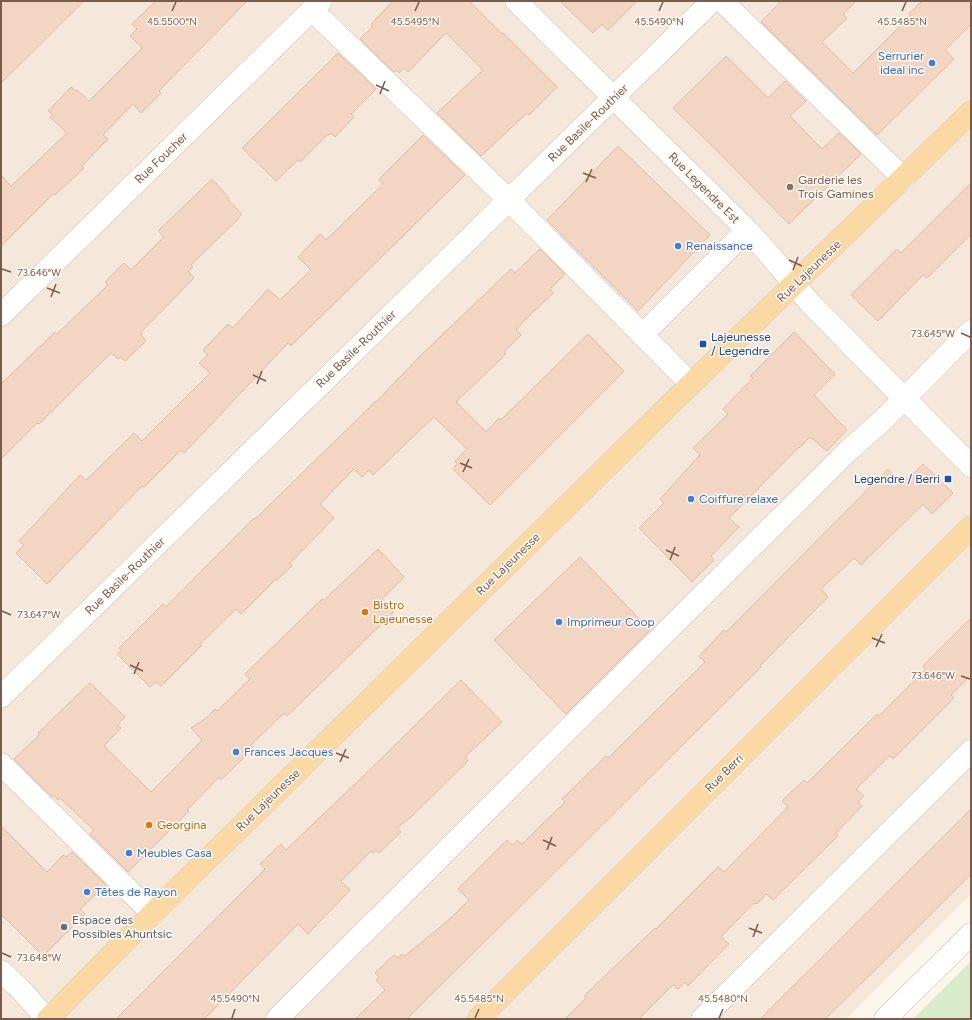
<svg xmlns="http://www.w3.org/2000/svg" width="972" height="1020" viewBox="0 0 972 1020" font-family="Figtree,sans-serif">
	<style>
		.residential { fill: #f5e8da }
		.green { fill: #d8ecc9 }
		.building { fill: #f3d5c3; stroke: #e6bba3 }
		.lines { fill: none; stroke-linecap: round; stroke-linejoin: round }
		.minor-casing { stroke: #d1beb0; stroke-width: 23 }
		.major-casing { stroke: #dad1cd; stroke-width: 23 }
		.minor { stroke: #fff; stroke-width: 22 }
		.major { stroke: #fbd9a5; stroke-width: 22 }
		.ticks { fill: none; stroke: #7a5c4d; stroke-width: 1.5 }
		.shop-dot { fill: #3f7fe0; stroke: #fffaf3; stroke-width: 1.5 }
		.education-dot { fill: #8d6e63; stroke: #fffaf3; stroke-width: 1.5 }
		.transit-dot { fill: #1a4fb4; stroke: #fffaf3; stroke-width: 1.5 }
		.food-dot { fill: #e8710a; stroke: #fffaf3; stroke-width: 1.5 }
		.service-dot { fill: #5c6f8a; stroke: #fffaf3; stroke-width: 1.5 }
		.labels { text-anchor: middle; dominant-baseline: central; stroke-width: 3; stroke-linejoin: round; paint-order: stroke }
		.shop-label { font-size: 12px; fill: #366cbe; stroke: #fffaf3; text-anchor: start }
		.street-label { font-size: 12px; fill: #7a5c4d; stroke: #fffaf3 }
		.education-label { font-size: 12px; fill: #785e54; stroke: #fffaf3; text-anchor: start }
		.transit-label { font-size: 12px; fill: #164399; stroke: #fffaf3; text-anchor: start }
		.food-label { font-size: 12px; fill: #c56008; stroke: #fffaf3; text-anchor: start }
		.service-label { font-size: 12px; fill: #4e5e75; stroke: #fffaf3; text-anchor: start }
		.ticks-label { font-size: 10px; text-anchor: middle; fill: #7a5c4d; stroke: #fffaf3; stroke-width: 3; stroke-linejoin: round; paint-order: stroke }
	</style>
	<rect width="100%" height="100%" fill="#fdf6ec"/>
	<!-- residential -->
	<path class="residential" d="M1,1H971V894L846,1019H1Z"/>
	<!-- green -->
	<path class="green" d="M971,961V1019H913Z"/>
	<!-- building -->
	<path class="building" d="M1,1H84L1,83Z
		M156,1H247L159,91L161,93L141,113L133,104L103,135L108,139L82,166L84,168L55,195L53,194L1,246V175L11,186L67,133L50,117L53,115L48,111L71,87L76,91L77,90L89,101L142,48L130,36L137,29L132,24Z
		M393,1H469L502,34L503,33L557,87L529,115L527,113L481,156L437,113L483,70L446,33L408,72L404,68L399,73L396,70L394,72L360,39L373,26L371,24Z
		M560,1H637L608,30L602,24L593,33Z
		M781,1H856L843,14L847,18L822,42L853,73L911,15L909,14L922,1H971V24L945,50L954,59L877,135L761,22Z
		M338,53L376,89L351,114L354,117L335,137L331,133L329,135L328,134L300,162L298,160L276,181L242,148Z
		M726,56L768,98L785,81L806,101L790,116L822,149L839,133L861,154L789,224L712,146L673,108Z
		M423,135L465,175L291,346L288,343L204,432L184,453L181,450L144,487L142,486L47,584L16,553L24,545L19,541L80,475L86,480L134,433L142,441L210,373L199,363L208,355L203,350L228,324L233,328L268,289L280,300L311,270L298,257L320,234L326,240L383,184L379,179Z
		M618,146L710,235L638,311L547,220Z
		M212,179L229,198L228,200L242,214L239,217V218L191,265L193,267L188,271L194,278L141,332L142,333L141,335L146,341L125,361L121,357L118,359L111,353L39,424L37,423L1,459V384L55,332L57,334L108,285L105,282L124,263L131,270L164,237L158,231Z
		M971,183V234L927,278L923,275L878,321L851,295L897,249L901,253Z
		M540,249L565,274L550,289L553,293L516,329L521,335L504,352L506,354L456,402L486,432L499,418L501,420L588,334L624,371L490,505L453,469L457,464L455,461L467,449L434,417L373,475L369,470L362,477L354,469L320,504L334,518L294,559L290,563L292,566L277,580L276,579L241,614L236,609L200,644L201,646L161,686L156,682L150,687L117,654L122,650L119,648L163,604L166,607L254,518L255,519L376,401V402L421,355L511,269L515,273Z
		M794,332L835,374L814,395L847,430L827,451L810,437L799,448V447L729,518L739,527L711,556L714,560L692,582L639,528L664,503L660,499L700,455L693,448L728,414L723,409L753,378L750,376Z
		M923,464L953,493L932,514L923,504L861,565L854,558L821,589L828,597L760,666L761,667L407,1019H355L385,990L376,980L379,977L375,973L394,955L398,958L402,954L405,956L452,917L469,900L458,889L507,840L512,845L517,840L522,844L543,823L565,802L562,799L606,756L608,758L705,662L699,656L724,630L726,632L888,469L902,484Z
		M378,549L404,577L382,599L394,612L287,716L284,713L251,745L253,749L221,780L219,777L187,810L189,811L128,872L90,834L94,830L60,798L58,800L54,795L52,797L14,759L39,735L38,733L90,683L125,717L117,725L121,728L104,746L151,792L202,740L191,728L206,718L215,709L217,711L250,679L245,674L322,599L324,600Z
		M580,557L650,630L566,714L494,640Z
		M971,618V675L951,695L954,698L893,759L889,756L856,789L864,796L858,802L862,806L835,834L838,836L773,900L766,894L757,904L754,903L721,937L729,944L688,986L685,982L678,989L673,985L639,1019H565L586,998L584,996L655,928L656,929L718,867L724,872L788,807L782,801L804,780L807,783L877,714L879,716L926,669L923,666Z
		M461,680L502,722L465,757L468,761L412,816L397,828L401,832L379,853L376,850L373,853L371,851L341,881L350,890L308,934L298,924L204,1019H116L265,869L260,864L281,844L286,850L386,754Z
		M971,809V874L873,972L825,1019H760Z
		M1,826L47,872L63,855L66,857L72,852L106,885L80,909L85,914L43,956L1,914Z"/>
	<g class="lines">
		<!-- minor casing -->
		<g class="minor-casing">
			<path id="minor" d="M516,1L747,230L769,254L811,304L971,466
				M722,1L904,179
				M312,10L509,200L691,384
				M1,315L321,1
				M642,335L747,230
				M1,697L712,1
				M1,764L153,914
				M1,971L21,990L47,1019
				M277,1019L848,451L885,418L971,331
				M702,1019L971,751
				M885,1019L971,934"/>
		</g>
		<!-- major casing -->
		<g class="major-casing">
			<path id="major" d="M48,1019L166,900L691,384L971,112
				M478,1019L971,527"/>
		</g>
		<!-- minor -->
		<use href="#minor" class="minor"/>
		<!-- major -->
		<use href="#major" class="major"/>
	</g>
	<!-- ticks -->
	<path class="ticks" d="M172,11L176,2M415,11L419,2M659,11L663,2M902,11L906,2M376,85L389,91M380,94L385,81M583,173L596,178M586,182L592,169M789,260L802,266M2,269L11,272M793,270L798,257M47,288L60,293M51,297L56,284M961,333L970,337M253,375L266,381M257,384L262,371M460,463L472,468M463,472L469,459M666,550L679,556M670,560L675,547M2,611L11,615M872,638L885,643M876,647L882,634M130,665L143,671M134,674L139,662M961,676L970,679M336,753L349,758M340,762L346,749M543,840L556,846M547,850L552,837M749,928L762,933M753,937L758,924M2,953L11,957M232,1018L235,1009M475,1018L479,1009M719,1018L723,1009"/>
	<!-- markers -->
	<g class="shop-dot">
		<circle cx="932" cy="63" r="4"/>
		<circle cx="678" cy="246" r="4"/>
		<circle cx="691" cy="499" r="4"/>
		<circle cx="559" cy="622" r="4"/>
		<circle cx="236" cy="752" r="4"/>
		<circle cx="129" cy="853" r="4"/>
		<circle cx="87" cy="892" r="4"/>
	</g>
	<circle class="education-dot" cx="790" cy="187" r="4"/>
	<g class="transit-dot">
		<rect x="699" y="340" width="8" height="8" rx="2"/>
		<rect x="944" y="475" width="8" height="8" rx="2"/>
	</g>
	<g class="food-dot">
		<circle cx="365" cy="612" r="4"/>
		<circle cx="149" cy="825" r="4"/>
	</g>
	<circle class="service-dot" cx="64" cy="927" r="4"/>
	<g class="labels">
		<!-- shop labels -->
		<g class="shop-label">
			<text x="924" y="56" text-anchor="end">Serrurier<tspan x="924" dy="14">ideal inc</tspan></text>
			<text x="686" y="246">Renaissance</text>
			<text x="699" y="499">Coiffure relaxe</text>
			<text x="567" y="622">Imprimeur Coop</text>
			<text x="244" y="752">Frances Jacques</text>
			<text x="137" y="853">Meubles Casa</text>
			<text x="95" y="892">Têtes de Rayon</text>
		</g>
		<!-- street labels -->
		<g class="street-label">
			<text transform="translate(588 123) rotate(-44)">Rue Basile-Routhier</text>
			<text transform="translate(161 158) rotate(-44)">Rue Foucher</text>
			<text transform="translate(704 188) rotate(45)">Rue Legendre Est</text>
			<text transform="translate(809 271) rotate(-44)">Rue Lajeunesse</text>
			<text transform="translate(356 349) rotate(-44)">Rue Basile-Routhier</text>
			<text transform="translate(508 564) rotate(-44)">Rue Lajeunesse</text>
			<text transform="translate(125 576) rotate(-44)">Rue Basile-Routhier</text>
			<text transform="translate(724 773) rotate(-45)">Rue Berri</text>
			<text transform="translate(268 800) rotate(-44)">Rue Lajeunesse</text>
		</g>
		<!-- education labels -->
		<g class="education-label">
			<text x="798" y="180">Garderie les<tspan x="798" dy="14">Trois Gamines</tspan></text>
		</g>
		<!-- transit labels -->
		<g class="transit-label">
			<text x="711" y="337">Lajeunesse<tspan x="711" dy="14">/ Legendre</tspan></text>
			<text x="940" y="479" text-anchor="end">Legendre / Berri</text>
		</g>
		<!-- food labels -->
		<g class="food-label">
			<text x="373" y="605">Bistro<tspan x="373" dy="14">Lajeunesse</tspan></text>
			<text x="157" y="825">Georgina</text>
		</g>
		<!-- service labels -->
		<g class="service-label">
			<text x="72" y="920">Espace des<tspan x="72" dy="14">Possibles Ahuntsic</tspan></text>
		</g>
	</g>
	<g class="ticks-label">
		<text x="172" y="25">45.5500°N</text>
		<text x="415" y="25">45.5495°N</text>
		<text x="659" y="25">45.5490°N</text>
		<text x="902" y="25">45.5485°N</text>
		<text x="39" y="276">73.646°W</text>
		<text x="933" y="337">73.645°W</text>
		<text x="39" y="618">73.647°W</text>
		<text x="933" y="679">73.646°W</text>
		<text x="39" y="961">73.648°W</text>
		<text x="235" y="1002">45.5490°N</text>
		<text x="479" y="1002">45.5485°N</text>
		<text x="723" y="1002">45.5480°N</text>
	</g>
	<!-- border -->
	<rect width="972" height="1020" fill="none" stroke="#7a5c4d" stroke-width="4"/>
</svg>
